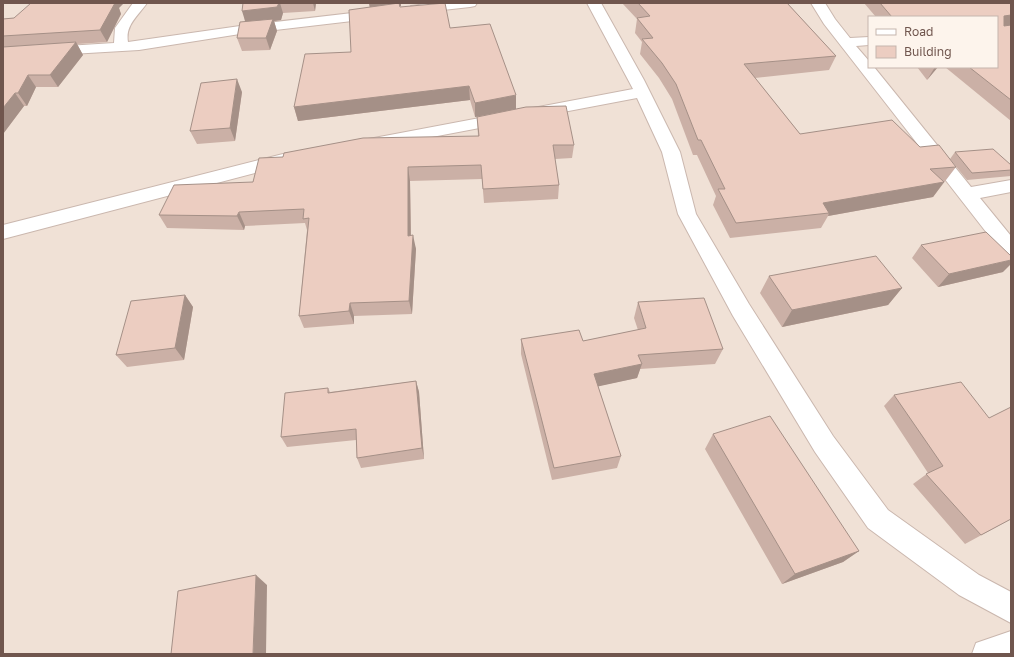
<svg xmlns="http://www.w3.org/2000/svg" width="1014" height="657" viewBox="0 0 1014 657" font-family="'Golos Text',sans-serif">
	<style>
		.residential { fill: #f0e1d6; fill-rule: evenodd }
		.lines { fill: none; stroke-linecap: round; stroke-linejoin: round }
		.street-casing { stroke: #cab7ae; stroke-width: 2 }
		.street { fill: #fff; fill-rule: evenodd }
		.wall { fill: #cbb0a6 }
		.shaded-wall { fill: #a59087 }
		.building { fill: #eccdc1; stroke: #a59087 }
	</style>
	<rect width="100%" height="100%" fill="#faf0e7"/>
	<!-- residential -->
	<path class="residential" d="M3,3H1011V654H3ZM869,17H997V67H869Z"/>
	<g class="lines">
		<!-- street casing -->
		<g class="street-casing">
			<path id="street" d="M133,3H147C138,16 125,25 128,42L240,26L378,10L383,11L385,14L383,17L378,18L240,34L139,50L3,58V50L114,43L115,28Z
				M434,3H477L475,6L470,7L416,13L411,12L409,9L411,6Z
				M587,3H601L644,80L680,152L696,214L749,304L833,436L888,510L979,575L1011,592V623L959,595L868,528L815,452L733,316L678,214L662,152L637,98L374,148L368,147L366,143L368,139L374,138L633,89Z
				M811,3H825L835,19L850,38L869,37V45L856,46L869,61V67H874L971,187L1011,180V192L980,198L1011,236V257L1004,255L824,24Z
				M287,153L293,155L296,159L293,163L3,239V225Z
				M1011,631V654H972L976,643Z"/>
		</g>
		<!-- street -->
		<use href="#street" class="street"/>
	</g>
	<!-- wall -->
	<path class="wall" d="M243,3H316L315,11L283,13L281,20L274,21L277,31L270,50L242,51L237,38L245,22Z
		M369,3L401,6H400V7L450,28L516,109L574,145L572,158L555,159L559,185L558,199L484,203L482,179L410,181L411,236L416,249L412,314L354,316V324L304,328L299,316L307,230L305,223L245,226L244,230L167,228L159,215L253,182L283,157L478,136L477,117H475L470,100L298,121L294,107L351,52L370,7Z
		M622,3H787L836,56L829,70L755,78L800,134L920,147L956,167L933,197L828,216L821,228L730,238L713,205L716,196L697,155H693L672,99L659,78L640,54L642,42L635,33L637,19Z
		M864,3H1011V121L945,67H997V17H876Z
		M119,8L121,14L107,42L77,44L83,55L58,87H36L27,106H24L3,134V19Z
		M917,67H938L927,80Z
		M242,92L235,141L197,144L190,131Z
		M955,152L1011,165V176L967,180L950,159Z
		M921,245L1003,272L938,287L912,258Z
		M769,276L902,288L888,305L782,327L760,293Z
		M185,295L193,307L184,360L127,367L116,355Z
		M638,302L723,349L715,364L640,369L637,378L598,386L621,456L617,468L552,480L521,354V339L583,341L638,330L634,318Z
		M416,381L419,392L424,459L361,468L357,458L356,440L287,447L281,437L328,388L330,392Z
		M894,395L1011,519L965,544L913,484L928,473L884,406Z
		M713,434L859,551L843,562L782,584L705,449Z"/>
	<!-- shaded-wall -->
	<path class="shaded-wall" d="M108,3H124L119,8L121,14L107,42L100,30Z
		M279,3H280L283,13L281,20L274,21L277,31L270,50L266,38L246,24L242,11Z
		M313,3H316L315,11Z
		M369,3H401V6H400L401,17L370,9Z
		M1011,15V26L997,28L1004,16Z
		M76,42L83,55L58,87L50,75Z
		M935,67H938L927,80Z
		M28,75L36,87L27,106L18,93Z
		M237,79L242,92L235,141L230,128Z
		M469,86L470,100L298,121L294,107Z
		M15,93L24,106L3,134V108Z
		M516,95V109L475,117V103Z
		M408,167L410,181L411,249L408,236Z
		M944,182L933,197L828,216L829,213L823,203Z
		M239,212L245,226L244,230L237,216Z
		M413,235L416,249L412,314L409,301Z
		M1011,260V264L1003,272L938,287L949,274Z
		M902,288L888,305L782,327L792,310Z
		M185,295L193,307L184,360L175,348Z
		M350,303L354,316V324L349,311Z
		M642,364L637,378L591,388L594,374Z
		M416,381L419,392L424,459L422,448Z
		M859,551L843,562L782,584L795,574Z
		M256,575L267,585L266,654H253Z"/>
	<!-- building -->
	<path class="building" d="M31,3H115L100,30L3,36V19L14,18Z
		M243,3H279L277,7L242,11Z
		M399,3L400,7L445,3L450,28L490,24L516,95L475,103L469,86L294,107L305,54L351,52L349,10Z
		M638,3H787L836,56L744,64L800,134L892,120L920,147L939,145L956,167L930,169L944,182L823,203L829,213L736,223L718,189H725L701,140H698L676,84L662,63L642,39L653,38L637,18L650,16Z
		M880,3H1011V15L1004,16V26L1011,25V100L969,67H997V17H892Z
		M273,19L266,38H237L240,22Z
		M76,42L50,75H28L18,93H15L3,108V47Z
		M237,79L230,128L190,131L201,83Z
		M566,106L574,145H553L559,185L483,189L481,165L408,167V236L413,235L409,301L350,303L349,311L299,316L309,218L303,219L304,209L239,212L237,216L159,215L174,185L253,182L259,158L283,157L284,153L363,138L479,136L477,117L526,107Z
		M993,149L1011,165V170L972,173L955,152Z
		M986,232L1011,256V260L949,274L921,245Z
		M876,256L902,288L792,310L769,276Z
		M185,295L175,348L116,355L131,301Z
		M704,298L723,349L638,355L642,364L594,374L621,456L554,468L521,339L579,330L583,341L646,328L638,302Z
		M416,381L422,448L357,458L356,429L281,437L285,393L328,388V393Z
		M961,382L989,418L1011,407V519L981,535L926,474L943,466L894,395Z
		M770,416L859,551L795,574L713,434Z
		M256,575L253,654H171L178,591Z"/>
	<!-- border -->
	<rect width="1014" height="657" fill="none" stroke="#70564e" stroke-width="8"/>
	<!-- legend -->
	<rect x="868" y="16" width="130" height="52" fill="#fdf4ec" stroke="#c5b5ad"/>
	<rect x="876" y="29" width="20" height="6" fill="#ffffff" stroke="#c5b5ad"/>
	<text x="904" y="36" font-size="12" fill="#70564e">Road</text>
	<rect x="876" y="46" width="20" height="12" fill="#eccdc1" stroke="#c5b5ad"/>
	<text x="904" y="56" font-size="12" fill="#70564e">Building</text>
</svg>
